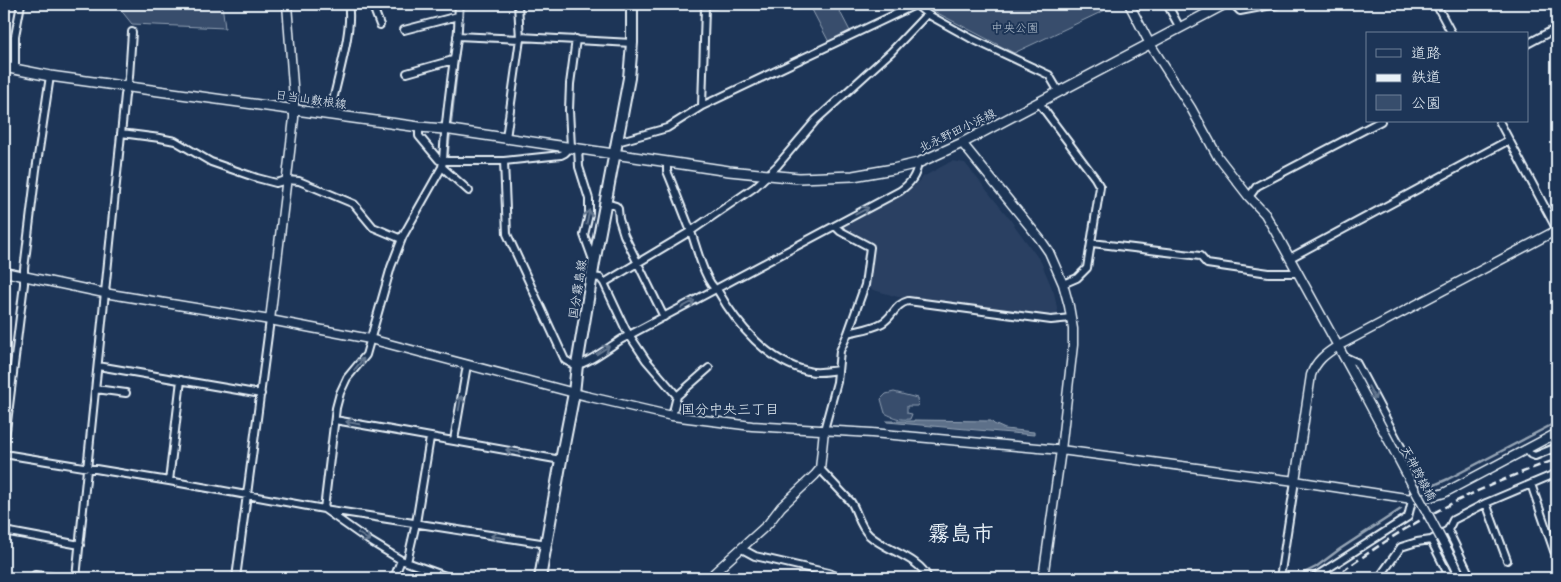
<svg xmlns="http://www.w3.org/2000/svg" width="1561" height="582" viewBox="0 0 1561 582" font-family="Delius,'Klee One',sans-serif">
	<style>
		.built { fill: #2a4162 }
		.green { fill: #374d6c; stroke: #909fb2 }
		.water { fill: #5d7089; stroke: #95a4b5 }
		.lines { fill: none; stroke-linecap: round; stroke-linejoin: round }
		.stream { stroke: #95a4b5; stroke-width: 2.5 }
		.minor-casing { stroke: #e8f1f8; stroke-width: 10 }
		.tertiary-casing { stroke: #e8f1f8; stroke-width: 11 }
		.secondary-casing { stroke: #e8f1f8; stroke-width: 12 }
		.primary-casing { stroke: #e8f1f8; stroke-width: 14 }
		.minor { stroke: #1d3557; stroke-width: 6 }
		.tertiary { stroke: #1d3557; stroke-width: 8 }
		.secondary { stroke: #1d3557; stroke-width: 9 }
		.primary { stroke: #1d3557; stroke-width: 10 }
		.rail { stroke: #e8f1f8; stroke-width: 2.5; stroke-dasharray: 8 4; stroke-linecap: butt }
		.tertiary-bridge-casing { stroke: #e8f1f8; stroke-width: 11; stroke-linecap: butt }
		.tertiary-bridge { stroke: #1d3557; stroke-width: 8 }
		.oneway { stroke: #64778f }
		.labels { text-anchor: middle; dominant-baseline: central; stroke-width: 4; stroke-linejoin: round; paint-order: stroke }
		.park-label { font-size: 12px; fill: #b3c0ce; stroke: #1d3557 }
		.street-label { font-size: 12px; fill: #e8f1f8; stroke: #1d3557 }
		.neighbourhood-label { font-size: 14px; fill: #e8f1f8; stroke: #1d3557 }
		.town-label { font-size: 22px; font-weight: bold; fill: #e8f1f8; stroke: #1d3557 }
	</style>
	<rect width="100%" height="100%" fill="#1d3557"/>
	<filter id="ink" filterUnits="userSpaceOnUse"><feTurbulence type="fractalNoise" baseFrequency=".02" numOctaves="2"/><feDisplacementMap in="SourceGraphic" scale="10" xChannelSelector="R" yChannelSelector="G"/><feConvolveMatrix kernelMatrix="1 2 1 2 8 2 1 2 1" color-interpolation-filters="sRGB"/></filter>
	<g filter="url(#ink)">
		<!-- built -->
		<path class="built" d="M952,161L965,163L1009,218L1041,262L1054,293L1059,317L907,297H898L867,288L871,246L838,227L911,189L923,177Z"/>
		<!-- green -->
		<path class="green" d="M116,4H222L225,28L132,24Z
			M809,4H836L851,33L830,44Z
			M926,4H1118L1014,53L926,7Z
			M894,392L917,398L918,406H907V413L912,414L910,419C900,420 894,418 885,413L881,399L886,394Z"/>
		<!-- water -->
		<path class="water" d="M914,420L991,421L994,424L1005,429L1034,432V435L887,422L886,421H914Z"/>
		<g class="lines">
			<!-- stream -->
			<path class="stream" d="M447,159L464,4
				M1428,490L1432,486L1448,479L1557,422
				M720,576L723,578
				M1294,578L1316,567L1340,549L1401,509"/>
			<!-- minor casing -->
			<g class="minor-casing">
				<path id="minor" d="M372,4L380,25
					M915,4L927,14L970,38L1049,75L1059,92
					M1167,4L1180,28
					M1233,4L1240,11L1278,4
					M1436,4L1452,34
					M404,30L458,16
					M457,36L520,39
					M520,37L632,43
					M1527,44L1557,28
					M15,69V36L21,4
					M407,73L453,60
					M1039,103L1095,178L1100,187L1087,268L1077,278L1063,284
					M702,106L705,8L707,4H715
					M330,115C335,85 354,30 348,4
					M1499,121L1557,230
					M419,127V136L439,160L443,161
					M121,133L160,138L175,141L211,162L257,178L276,183L287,180L299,181L354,204L373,227L399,238L403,236
					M506,138L520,39L518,4
					M617,142L667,128L702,106L915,5
					M578,148L579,167L589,199V214L584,235L593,260
					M443,161C445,120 451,79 457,38C459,27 458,15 459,4
					M504,161L507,234L565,360C569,362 572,365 576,365C586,365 612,345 622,339L900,191C911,183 916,176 918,163
					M667,161V171C675,190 682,209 690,229C696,244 704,282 718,291C737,325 768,362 808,371C818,374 828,371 838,370
					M442,167L469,191
					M1249,197L1257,186L1381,121
					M606,203L616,206L618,209L619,219L624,235L664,317
					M835,226L840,231L870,247L865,285L848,333
					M1092,243L1200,256L1207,264L1269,273H1298
					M1290,258L1509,140
					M593,277L600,278L604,283L626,330L646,360L677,396L672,416
					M604,283L691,231L755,187L777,166L816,120L891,52L927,14
					M98,366L261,394
					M96,389L126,393
					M677,396L709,368
					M335,420L561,460
					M824,430L837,382L840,351L848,333C859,330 871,329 882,323C893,317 895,304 908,301L1051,320L1071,318
					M454,440L467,365
					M4,447L24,284V269L36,170L50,76
					M1527,450L1530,454L1535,456L1557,447
					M4,454L169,481L324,509L547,544
					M820,469L851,502C858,513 859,526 869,535C886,551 919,557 928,578
					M169,481L181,380
					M1531,484L1554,551
					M1486,503L1507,560
					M1448,530L1471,578
					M4,531L80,545
					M1431,540L1450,578
					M742,549L755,556L829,573L841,578
					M407,562L416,523L430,438
					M35,575L64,578
					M76,578L125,95L129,77L132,32
					M236,578L270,320
					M394,578L401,560
					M451,578L401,560L368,540L324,509L336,408L340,393L347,378L366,355L391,267L403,236L442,167L443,161H504L561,155L565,153L571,147L569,110L570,84L576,39
					M1280,578L1295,481
					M1313,578L1408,517L1416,484L1415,473L1356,362L1343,356
					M1379,578L1401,547L1417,542L1431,540L1448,530L1453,520L1486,503L1557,473"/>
			</g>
			<!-- tertiary casing -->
			<g class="tertiary-casing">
				<path id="tertiary" d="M1129,4L1150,44L1191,108L1218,157L1249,197L1265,214L1276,233L1356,379
					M962,143L1040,239L1049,252L1063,284L1069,306L1073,329V345L1061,450L1043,578
					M4,272L104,293L270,320L370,339L586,396L672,416L752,426L872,433L1061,450L1295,481L1412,499L1431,497L1444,493L1557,433
					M270,320L294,118V99L287,4
					M1295,481L1311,375C1316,361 1325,354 1338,346L1557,230
					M714,573L768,524L781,507L815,475L820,469L824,430"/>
			</g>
			<!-- secondary casing -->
			<g class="secondary-casing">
				<path id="secondary" d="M4,67L50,76L419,127L444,129L729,171L799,178L853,176L893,169L918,163L962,143L1225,4"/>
			</g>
			<!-- primary casing -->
			<g class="primary-casing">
				<path id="primary" d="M540,578L561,460L574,393L577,365L594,263L629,78L632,43V4"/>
			</g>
			<!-- minor -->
			<use href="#minor" class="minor"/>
			<!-- tertiary -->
			<use href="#tertiary" class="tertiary"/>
			<!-- secondary -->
			<use href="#secondary" class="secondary"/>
			<!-- primary -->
			<use href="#primary" class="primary"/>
			<!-- rail -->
			<path class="rail" d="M1333,578C1369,552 1405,527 1445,507C1481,488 1519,473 1557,459"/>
			<!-- tertiary-bridge casing -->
			<g class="tertiary-bridge-casing">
				<path id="tertiary-bridge" d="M1356,379L1455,565L1461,578"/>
			</g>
			<!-- tertiary-bridge -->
			<use href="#tertiary-bridge" class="tertiary-bridge"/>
		</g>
		<!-- one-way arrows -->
		<defs><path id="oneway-shaft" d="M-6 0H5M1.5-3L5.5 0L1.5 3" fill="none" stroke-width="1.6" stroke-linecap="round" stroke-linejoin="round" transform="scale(1.25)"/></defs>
		<g class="oneway">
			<use href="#oneway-shaft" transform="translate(862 211) rotate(-28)"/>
			<use href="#oneway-shaft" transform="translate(588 217) rotate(-78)"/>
			<use href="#oneway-shaft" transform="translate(688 304) rotate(-28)"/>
			<use href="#oneway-shaft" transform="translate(603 350) rotate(-33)"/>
			<use href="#oneway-shaft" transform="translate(359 364) rotate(-51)"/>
			<use href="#oneway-shaft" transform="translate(1372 393) rotate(62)"/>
			<use href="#oneway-shaft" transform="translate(460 403) rotate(-80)"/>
			<use href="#oneway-shaft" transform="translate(353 423) rotate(-169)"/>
			<use href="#oneway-shaft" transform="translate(513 451) rotate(-170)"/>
			<use href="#oneway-shaft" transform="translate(364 537) rotate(34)"/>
			<use href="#oneway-shaft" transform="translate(498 537) rotate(-170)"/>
		</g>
	</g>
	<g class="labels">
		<!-- park labels -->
		<g class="park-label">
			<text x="1015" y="27">中央公園</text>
		</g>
		<!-- street labels -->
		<g class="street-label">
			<text transform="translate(311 99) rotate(8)">日当山敷根線</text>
			<text transform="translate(957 130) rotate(-26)">北永野田小浜線</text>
			<text transform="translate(577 289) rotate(-81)">国分霧島線</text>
			<text transform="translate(1419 473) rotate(62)">天神跨線橋</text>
		</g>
		<!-- neighbourhood labels -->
		<g class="neighbourhood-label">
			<text x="730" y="409">国分中央三丁目</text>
		</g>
		<!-- town labels -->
		<g class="town-label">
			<text x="961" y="533">霧島市</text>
		</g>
	</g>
	<!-- margin -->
	<rect width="1561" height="582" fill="none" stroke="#1d3557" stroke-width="20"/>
	<rect x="10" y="10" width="1541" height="562" fill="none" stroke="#e8f1f8" stroke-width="2" filter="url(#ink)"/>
	<!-- legend -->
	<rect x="1366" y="32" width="162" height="90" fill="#1d3557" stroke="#6e8097"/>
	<rect x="1376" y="49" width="25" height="8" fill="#1d3557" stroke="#6e8097"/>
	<text x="1411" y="58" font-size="15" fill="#e8f1f8">道路</text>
	<rect x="1376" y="74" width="25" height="8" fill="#e8f1f8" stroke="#6e8097"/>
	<text x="1411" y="82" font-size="15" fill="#e8f1f8">鉄道</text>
	<rect x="1376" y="95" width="25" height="15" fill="#374d6c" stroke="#6e8097"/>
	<text x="1411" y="108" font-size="15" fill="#e8f1f8">公園</text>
</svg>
